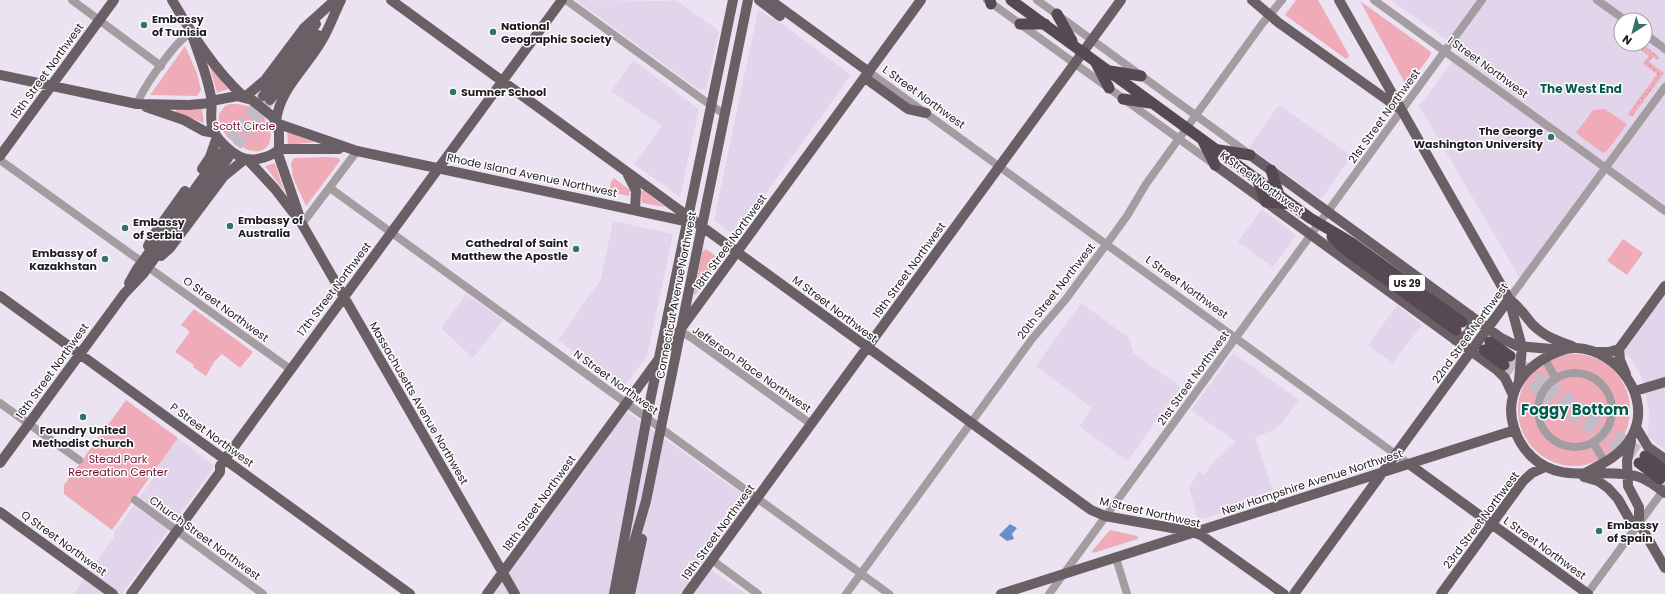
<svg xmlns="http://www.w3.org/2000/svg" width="1665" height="594" viewBox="0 0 1665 594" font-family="Poppins,sans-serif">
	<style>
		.built { fill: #e2d4ea; fill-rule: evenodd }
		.green { fill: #efabb7 }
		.garden { fill: url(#garden-dots) }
		.water { fill: #688fcb }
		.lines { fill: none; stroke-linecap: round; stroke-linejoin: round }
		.major-tunnel { stroke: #c3bbc8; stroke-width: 10; stroke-dasharray: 10 5; stroke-linecap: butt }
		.highway-tunnel { stroke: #c3bbc8; stroke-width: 11; stroke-dasharray: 11 5.5; stroke-linecap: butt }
		.minor { stroke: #a39ca0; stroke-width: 8 }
		.major { stroke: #6b5f66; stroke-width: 10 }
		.highway { stroke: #574952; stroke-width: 11 }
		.poi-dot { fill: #317466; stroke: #fff; stroke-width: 1.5 }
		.labels { text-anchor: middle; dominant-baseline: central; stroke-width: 3; stroke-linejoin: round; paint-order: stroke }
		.shield { fill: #fff; stroke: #626064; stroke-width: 1 }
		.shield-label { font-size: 10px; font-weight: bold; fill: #1f1c21 }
		.poi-label { font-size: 11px; font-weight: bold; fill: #1f1c21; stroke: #fff; text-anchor: start }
		.street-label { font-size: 11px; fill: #1f1c21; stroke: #fff }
		.park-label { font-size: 11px; fill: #711030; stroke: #fff }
		.neighbourhood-label { font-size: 12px; font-weight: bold; fill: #005d4e; stroke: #fff }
		.district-label { font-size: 15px; font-weight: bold; fill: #005d4e; stroke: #fff }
	</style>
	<defs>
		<pattern id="garden-dots" width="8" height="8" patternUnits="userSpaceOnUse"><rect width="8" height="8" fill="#efabb7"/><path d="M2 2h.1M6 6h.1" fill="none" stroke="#cc939d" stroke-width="1.8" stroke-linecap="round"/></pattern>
	</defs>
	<rect width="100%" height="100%" fill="#ece3f2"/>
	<!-- built -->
	<path class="built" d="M576,0L663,1L676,0L719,31L706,89L699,90Z
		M1391,0H1665V211L1606,168L1522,282L1419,106L1461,50ZM1621,20H1645V44H1621Z
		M758,10L778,21L851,75L735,236L714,220Z
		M633,60L699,109L680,197L634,164L662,126L611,91Z
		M1279,105L1352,156L1321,199L1249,147Z
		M1262,209L1296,235L1273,267L1238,242Z
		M613,221L673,234L647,356L623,388L558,340L601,279Z
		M1665,286V450L1648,437L1649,409L1642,378L1633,361L1619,349Z
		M466,294L503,320L473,358L441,328Z
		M1081,303L1129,338L1133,353L1181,387L1127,461L1079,426L1092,408L1036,366Z
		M1397,305L1422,325L1393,363L1368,345Z
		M1233,353L1299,400L1282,423L1274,430L1255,437L1275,497L1198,520L1189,487L1199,472L1204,475L1215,460L1236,442L1191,410Z
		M623,409L750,500L703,564L746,594H487Z
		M178,438L215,466L122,594H73L111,542L114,537V532L158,472L159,464Z"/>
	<!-- green -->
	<path class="green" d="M1296,0H1318L1349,55L1348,58L1346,59L1285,15Z
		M1360,1L1431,52L1430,56L1409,84L1406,85Z
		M185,46L197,73L201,90L197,96L150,95Z
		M209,64L228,89L217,93Z
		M230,104C285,101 282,177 234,142C224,135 218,126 219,114L225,106Z
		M202,109L204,123L175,112L176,110Z
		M1605,109L1627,124L1607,151L1603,153L1576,133L1593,110Z
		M287,130L315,142L288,145Z
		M326,157L339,158L340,161L306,206L293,178L291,163L294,158Z
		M275,163L284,191L265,166Z
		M614,178L630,190L629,196L609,192L611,182Z
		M641,191H644L665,207L642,203Z
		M1623,239L1643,253L1627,275L1607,261Z
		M706,249L720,259L695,295L694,294L702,252Z
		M194,309L253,352L240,368L222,354L214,362L206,376L193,367L194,365L175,352L189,333L188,330L181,325Z
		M1518 410a56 56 0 1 1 112 0a56 56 0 1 1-112 0Z
		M126,400L178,438L112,530L64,494V485Z
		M1110,530L1137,536L1138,539L1093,553L1092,551Z"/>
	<!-- garden -->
	<path class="garden" d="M1644,45L1659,57L1657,60L1653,57L1649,62L1664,73L1632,117L1628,114L1657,74L1643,64L1649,56L1641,50Z"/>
	<!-- water -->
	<path class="water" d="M1010,524L1017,528L1012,534L1014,539L1007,541L999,535Z"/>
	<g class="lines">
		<!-- major-tunnel -->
		<path class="major-tunnel" d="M222,152L262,97
			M228,158L270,100"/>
		<!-- highway-tunnel -->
		<path class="highway-tunnel" d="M1510,356L1645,456
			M1504,365L1639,463"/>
		<!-- minor -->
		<path class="minor" d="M72,0L161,66
			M566,0L702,99L724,114
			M987,0L1215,165
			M1037,0L1249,154
			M1374,0L1665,211
			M1597,0L1625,20
			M1645,34L1665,49
			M869,72L1409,464
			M137,104C144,86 175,42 191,32
			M0,160L142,262
			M330,188L889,594
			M302,224L357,151
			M148,267L290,369
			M1509,299L1665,87
			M680,331L692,338L811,424
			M1546,361L1556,379
			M1538 410a37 37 0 1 1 74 0a37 37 0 1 1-74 0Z
			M0,403L79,460
			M1593,442L1603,459
			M135,500L263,594
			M1116,558L1127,594
			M712,560L758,594
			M846,594L1032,339L1066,299L1111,238L1127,216L1146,184L1262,24L1282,0
			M1049,594L1482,0
			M1587,594L1665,488"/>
		<!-- major -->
		<path class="major" d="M172,0C192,34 214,69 243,96
			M391,0L1091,510L1105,516L1189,531L1201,535L1284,594
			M759,0L780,16
			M770,0L869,72
			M1252,0L1279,23L1400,109
			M1339,0L1509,299L1522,347L1519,381
			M191,32C198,53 207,74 211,97C213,107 209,119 213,130C218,141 235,157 247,159C256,161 273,156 279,149V132L273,117L252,100L237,96L211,101
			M0,75L137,104L189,105L211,103
			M865,78L908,109L926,113
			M263,96L316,24
			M245,97L265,80L304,28L335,0
			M270,100L318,35
			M146,107L184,120L204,131L215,133
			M276,122C279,90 305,69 321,42C329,29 334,14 341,0
			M276,123L357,151L694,223
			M279,149H339
			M277,151L299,215
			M1250,155L1501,338L1517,346L1563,350
			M0,156L114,0
			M248,160L275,189L302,224L515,594
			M1215,165L1497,370L1505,378L1513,395
			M202,169L210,157L217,137
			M628,175L636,191L635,210
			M148,246L153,236L185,191
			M161,256L170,248L224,176L245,159
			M129,283L137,269L221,153
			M0,296L410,594
			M1509,299C1519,306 1525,316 1533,325C1544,336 1557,341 1572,346
			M1455,340C1468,337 1475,329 1470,315
			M1619,349L1620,360L1626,374
			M1595,352H1609L1619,349L1665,286
			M1635,391L1665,382
			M1636,427L1648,447L1665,459
			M1631,441L1627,461L1628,486L1639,507V523L1665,568
			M0,463L124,294L143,274L228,158
			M1409,464L1588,594
			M1583,474C1601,465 1622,455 1632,436C1653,398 1617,350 1577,348C1564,347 1551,354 1540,361C1528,369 1517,381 1513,396C1507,417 1516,442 1532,457C1561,485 1601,467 1636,476C1647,479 1656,486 1665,493
			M1584,477L1598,481L1608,488L1618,499L1630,520L1639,523
			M0,512L113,594
			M131,594L220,472V466L562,0
			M487,594L921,0
			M614,594L648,411L733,0
			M623,594L630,556L646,501L748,0
			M630,594L642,539
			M687,594L1121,0
			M1001,594L1515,430
			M1294,594L1509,299
			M1441,594L1523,481L1532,473L1545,467"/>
		<!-- highway -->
		<path class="highway" d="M990,0L991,4
			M1011,0L1310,218L1352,243L1462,322
			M1057,14L1072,41
			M1020,24H1045
			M1096,63L1109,88
			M1110,71L1141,76
			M1123,99L1150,103
			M1203,141L1215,165
			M1219,150L1250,155
			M1271,170L1279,195
			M1257,179L1266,202L1291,204
			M1332,237L1347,251L1456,330
			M1490,342L1510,356
			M1484,350L1504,365
			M1645,456L1665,471
			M1639,463L1660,479"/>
	</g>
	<!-- markers -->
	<g class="poi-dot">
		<circle cx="144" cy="25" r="4"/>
		<circle cx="493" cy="32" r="4"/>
		<circle cx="453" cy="92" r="4"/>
		<circle cx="1551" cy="137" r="4"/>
		<circle cx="230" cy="226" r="4"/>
		<circle cx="125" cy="228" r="4"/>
		<circle cx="576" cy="249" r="4"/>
		<circle cx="105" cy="259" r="4"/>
		<circle cx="83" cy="417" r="4"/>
		<circle cx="1599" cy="531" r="4"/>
	</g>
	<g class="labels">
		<!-- shield labels -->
		<rect class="shield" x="1389" y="275" width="36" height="16" rx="3"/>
		<g class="shield-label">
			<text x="1407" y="283">US 29</text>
		</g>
		<!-- poi labels -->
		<g class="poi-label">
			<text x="152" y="19">Embassy<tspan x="152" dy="13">of Tunisia</tspan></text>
			<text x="501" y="26">National<tspan x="501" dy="13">Geographic Society</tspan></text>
			<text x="461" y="92">Sumner School</text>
			<text x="1543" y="131" text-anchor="end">The George<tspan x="1543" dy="13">Washington University</tspan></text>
			<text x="238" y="220">Embassy of<tspan x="238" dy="13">Australia</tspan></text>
			<text x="133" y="222">Embassy<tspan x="133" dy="13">of Serbia</tspan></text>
			<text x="568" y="243" text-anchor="end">Cathedral of Saint<tspan x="568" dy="13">Matthew the Apostle</tspan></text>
			<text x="97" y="253" text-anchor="end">Embassy of<tspan x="97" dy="13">Kazakhstan</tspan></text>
			<text x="83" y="430" text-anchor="middle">Foundry United<tspan x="83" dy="13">Methodist Church</tspan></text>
			<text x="1607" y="525">Embassy<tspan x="1607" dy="13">of Spain</tspan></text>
		</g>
		<!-- street labels -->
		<g class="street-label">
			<text transform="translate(1488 67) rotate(36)">I Street Northwest</text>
			<text transform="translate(47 71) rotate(-54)">15th Street Northwest</text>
			<text transform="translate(924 97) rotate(36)">L Street Northwest</text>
			<text transform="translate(1384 116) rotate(-54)">21st Street Northwest</text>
			<text transform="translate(532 175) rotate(12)">Rhode Island Avenue Northwest</text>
			<text transform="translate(1262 183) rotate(36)">K Street Northwest</text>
			<text transform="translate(730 242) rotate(-54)">18th Street Northwest</text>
			<text transform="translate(909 270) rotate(-54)">19th Street Northwest</text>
			<text transform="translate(1187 287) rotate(36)">L Street Northwest</text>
			<text transform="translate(334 289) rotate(-53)">17th Street Northwest</text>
			<text transform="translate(1056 291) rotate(-52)">20th Street Northwest</text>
			<text transform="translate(676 295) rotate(-79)">Connecticut Avenue Northwest</text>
			<text transform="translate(226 309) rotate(36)">O Street Northwest</text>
			<text transform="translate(835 309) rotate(37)">M Street Northwest</text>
			<text transform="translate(1470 333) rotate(-54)">22nd Street Northwest</text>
			<text transform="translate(752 369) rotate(35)">Jefferson Place Northwest</text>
			<text transform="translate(52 371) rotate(-54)">16th Street Northwest</text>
			<text transform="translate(1193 378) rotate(-54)">21st Street Northwest</text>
			<text transform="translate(616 382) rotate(36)">N Street Northwest</text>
			<text transform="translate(419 403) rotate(60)">Massachusetts Avenue Northwest</text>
			<text transform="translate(212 435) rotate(36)">P Street Northwest</text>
			<text transform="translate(1312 482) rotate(-18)">New Hampshire Avenue Northwest</text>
			<text transform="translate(539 503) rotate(-54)">18th Street Northwest</text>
			<text transform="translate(1150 512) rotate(13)">M Street Northwest</text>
			<text transform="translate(1481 520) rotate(-53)">23rd Street Northwest</text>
			<text transform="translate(718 532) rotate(-54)">19th Street Northwest</text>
			<text transform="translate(205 538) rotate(36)">Church Street Northwest</text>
			<text transform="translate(64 543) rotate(36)">Q Street Northwest</text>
			<text transform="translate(1545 548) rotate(36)">L Street Northwest</text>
		</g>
		<!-- park labels -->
		<g class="park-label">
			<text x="244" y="126">Scott Circle</text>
			<text x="118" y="459">Stead Park<tspan x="118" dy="13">Recreation Center</tspan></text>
		</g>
		<!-- neighbourhood labels -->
		<g class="neighbourhood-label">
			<text x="1581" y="88">The West End</text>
		</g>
		<!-- district labels -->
		<g class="district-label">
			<text x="1575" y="409">Foggy Bottom</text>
		</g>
	</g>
	<!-- north arrow -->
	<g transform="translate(1633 32) rotate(216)"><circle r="19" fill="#ffffff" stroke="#a5a4a6"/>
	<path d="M0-3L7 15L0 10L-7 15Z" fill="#317466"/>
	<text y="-6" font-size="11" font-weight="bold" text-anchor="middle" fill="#1f1c21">N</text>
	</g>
</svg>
